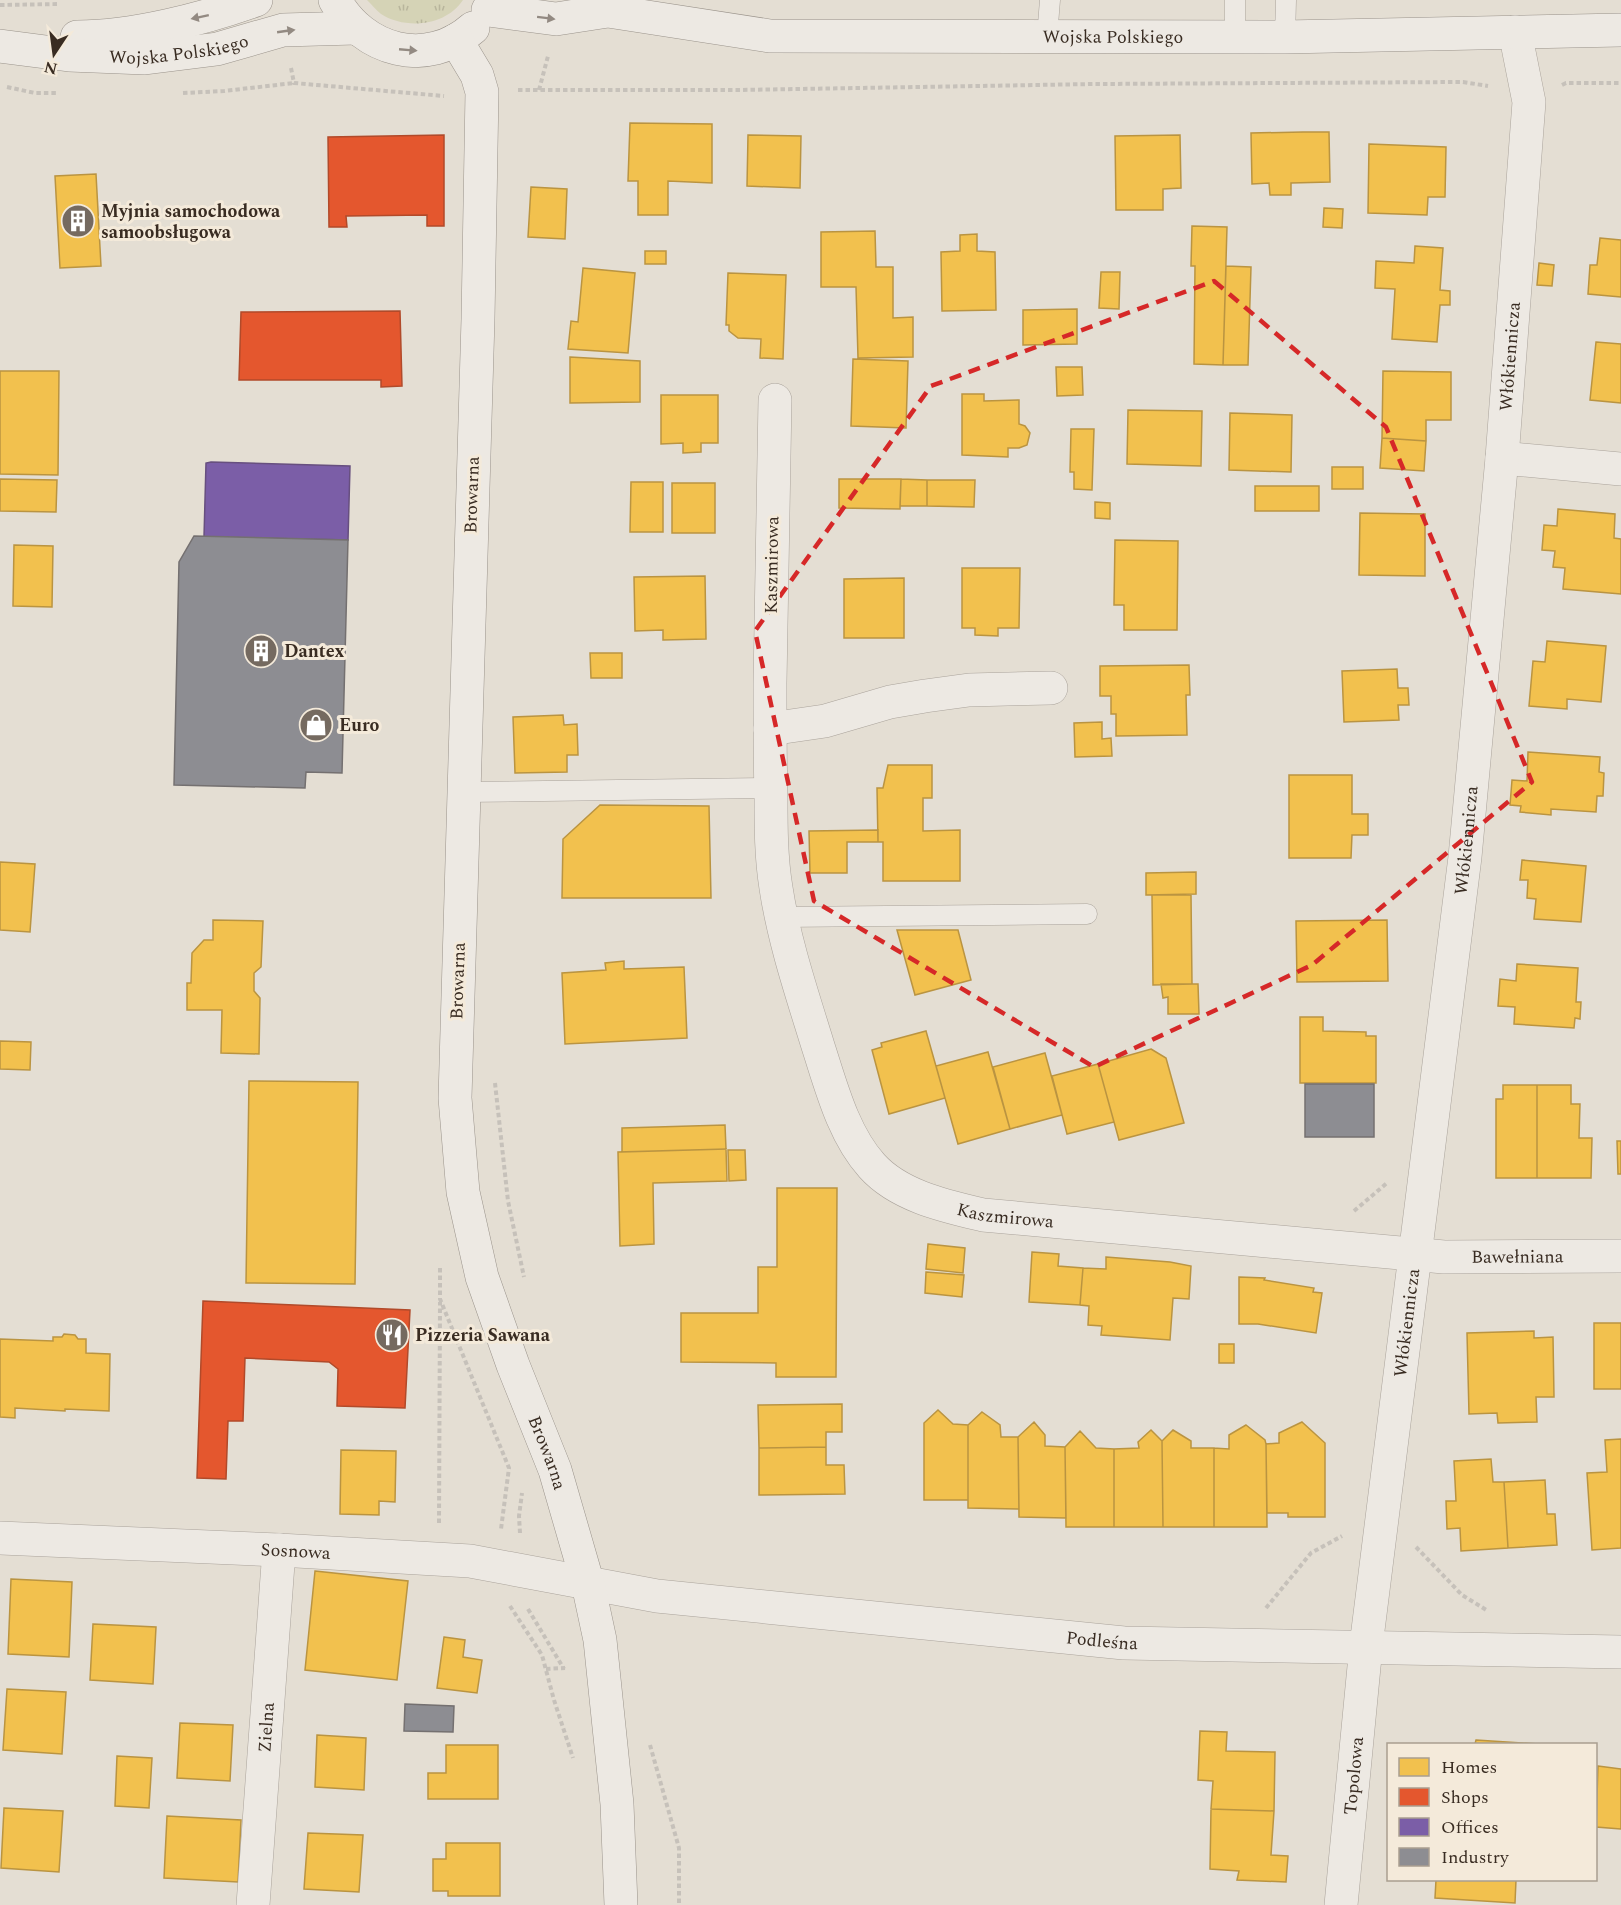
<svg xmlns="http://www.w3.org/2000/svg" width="1621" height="1905" viewBox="0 0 1621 1905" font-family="Spectral,serif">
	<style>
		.grass { fill: url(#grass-tufts) }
		.homes { fill: #f2c14e; stroke: #ba9441; stroke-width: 1.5 }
		.shops { fill: #e4572e; stroke: #b14a2a; stroke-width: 1.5 }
		.offices { fill: #7b5ea7; stroke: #674f7f; stroke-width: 1.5 }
		.industry { fill: #8d8d92; stroke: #747070; stroke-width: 1.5 }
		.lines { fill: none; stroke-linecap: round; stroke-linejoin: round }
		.lane-casing { stroke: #aaa39b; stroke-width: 21 }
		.street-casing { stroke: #aaa39b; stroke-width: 34 }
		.secondary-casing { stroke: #9a938b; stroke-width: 34 }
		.path { stroke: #c6c1ba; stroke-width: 4; stroke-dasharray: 4.5 3; stroke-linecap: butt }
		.lane { stroke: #ede9e3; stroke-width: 20 }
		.street { stroke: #ede9e3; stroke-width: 33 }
		.secondary { stroke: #ede9e3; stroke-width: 33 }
		.oneway { fill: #938a82 }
		.marked { fill: none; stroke: #d62828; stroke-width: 4.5; stroke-dasharray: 12 8; stroke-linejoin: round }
		.labels { text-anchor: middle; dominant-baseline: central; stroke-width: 6; stroke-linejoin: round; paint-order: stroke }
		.street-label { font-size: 18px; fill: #392c22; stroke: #f4eada }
		.poi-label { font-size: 18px; font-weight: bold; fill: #392c22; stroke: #f4eada; text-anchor: start }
	</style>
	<defs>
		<pattern id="grass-tufts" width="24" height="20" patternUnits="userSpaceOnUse" patternTransform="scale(1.5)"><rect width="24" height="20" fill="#d5d3b6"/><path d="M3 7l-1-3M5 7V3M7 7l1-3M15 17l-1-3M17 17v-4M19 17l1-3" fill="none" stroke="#b8b59c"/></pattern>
	</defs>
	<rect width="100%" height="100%" fill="#e4ded3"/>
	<!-- grass -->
	<path class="grass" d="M367,0H463C446,26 406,30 381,14C376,10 371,4 367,0Z"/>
	<!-- homes -->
	<path class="homes" d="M630,123L712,124V183L668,181V215H638V181H628Z
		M1303,132H1329L1330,182L1291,183V195H1270L1269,183L1252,184L1251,133Z
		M748,135L801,136L800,188L747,186Z
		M1180,135L1181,188L1163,189V210H1116L1115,136Z
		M1369,144L1446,147L1445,197H1428L1427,215L1368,213Z
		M96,174L101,266L60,268L55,176Z
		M531,187L567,189L565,239L528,237Z
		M1324,208L1343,209L1342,228L1323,227Z
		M1192,226L1227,227L1223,365L1194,364L1195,266H1191Z
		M875,231L876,267H893V318L913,317V357L858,358L856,287H821V232Z
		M977,234V251L995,252L996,310L942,311L941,252L960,251V235Z
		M1600,238L1621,240V297L1588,294L1590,265H1597Z
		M1415,246L1443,248L1440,290L1450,291V305H1440L1437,342L1392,339L1395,289L1375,288L1376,261L1414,263Z
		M645,251H666V264H645Z
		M1539,263L1554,265L1552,286L1537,285Z
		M1226,266L1251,267L1248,365H1223Z
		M583,268L635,273L628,353L568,349L571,321L578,322Z
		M1101,272H1120L1119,309L1099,308Z
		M728,273L786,275L783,359L760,358L761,339L738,338L729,331V325H726Z
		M1077,309V344L1023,345V310Z
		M1596,342L1621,344V403L1590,400Z
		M570,357L640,361V402L570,403Z
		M853,359L908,361L906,428L851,426Z
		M1056,367H1082L1083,395L1057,396Z
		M0,371H59L58,475L0,474Z
		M1383,371L1451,372V420H1426V441L1382,438Z
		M962,394H984V401L1019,400V424L1025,426L1030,433L1027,445L1019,448H1008V457L962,455Z
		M661,395H718V443H701V452L683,453V443L661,444Z
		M1128,410L1202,411L1201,466L1127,464Z
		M1230,413L1292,415L1291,472L1229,470Z
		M1071,429H1094L1092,490L1074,489V472H1070Z
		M1382,438L1426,441L1424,471L1380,468Z
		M1332,467H1363V489H1332Z
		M0,479L57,480L56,512L0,511Z
		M839,479H901L900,509L839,508Z
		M901,479L927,480V506H900Z
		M927,480H975L974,507L927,506Z
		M631,482H663V532H630Z
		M672,483H715V533H672Z
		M1255,486H1319V511H1255Z
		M1095,502L1110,503V519L1095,518Z
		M1558,509L1615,514L1614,538L1621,539V594L1563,589L1565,568L1553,567L1555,551L1542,550L1544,525L1557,526Z
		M1360,513L1425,514V576L1359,575Z
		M1115,540L1178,541L1177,630H1124V605H1114Z
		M14,545L53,546L52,607L13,606Z
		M962,568H1020L1019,628H998V636L975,635V628H962Z
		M705,576L706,639L663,640V630L635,631L634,577Z
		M904,578V638H844V579Z
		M1547,641L1606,646L1601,702L1567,699V709L1529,706L1533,661L1545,662Z
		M590,653H622V678H591Z
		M1189,665L1190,695H1186L1187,735L1116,736V714H1111V696H1100V666Z
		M1397,669L1398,688H1408L1409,705H1398L1399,720L1344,722L1342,671Z
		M563,715L564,725L577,724L578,755H567V772L515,773L513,717Z
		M1102,722V739L1111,738L1112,756L1075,757L1074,723Z
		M1528,752L1600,757L1599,772L1604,773L1603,796H1597L1596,812L1551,809V815L1520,812L1521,806L1510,805L1512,780L1527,781Z
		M888,765H932V798H923V831L960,830V881H883V842H878L877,788H883Z
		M1289,775H1352V814H1368V835H1352L1351,858H1289Z
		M600,805L709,806L711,898H562L563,839Z
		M878,830V842H847V873H810L809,831Z
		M1522,860L1586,866L1581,922L1534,919L1536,899L1527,898L1528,880H1520Z
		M0,862L35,864L30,932L0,930Z
		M1196,872V894L1146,895V873Z
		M1152,895H1191L1192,984L1153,985Z
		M213,920L263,921L261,967L254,973V991L260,998L259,1054L221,1053L222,1010H187V983H191L192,953L204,940H213Z
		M1387,920L1388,981L1297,982L1296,921Z
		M897,930H958L971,980L915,995Z
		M624,961V969L684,967L687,1038L565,1044L562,973L606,970L605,963Z
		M1517,964L1578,968L1576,1002H1581L1580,1019L1575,1018L1574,1028L1514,1024L1515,1007L1498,1006L1500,979L1516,981Z
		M1161,984H1198L1199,1014H1168V997L1163,998Z
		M1300,1017H1323V1031L1366,1032V1036H1376V1083H1300Z
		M926,1031L945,1098L889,1114L872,1050L882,1047L881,1043Z
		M0,1041L31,1042L30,1070L0,1069Z
		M1151,1049L1166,1058L1184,1123L1119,1140L1098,1064Z
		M988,1052L1010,1129L958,1144L936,1066Z
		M1045,1053L1062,1115L1010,1129L993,1067Z
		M1098,1064L1114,1122L1067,1134L1052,1076Z
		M249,1081L358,1082L355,1284L246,1283Z
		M1503,1085H1537V1178H1496V1099H1503Z
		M1537,1085H1571V1104H1580L1579,1138H1592L1591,1178H1537Z
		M725,1125L726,1149L622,1152V1128Z
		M1617,1141H1621V1174H1618Z
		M726,1149L727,1181L653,1183L654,1244L620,1246L618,1152Z
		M728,1150H745L746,1180L729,1181Z
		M777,1188H837L836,1377H776V1363L681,1362V1313H758V1267H777Z
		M928,1244L965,1248L963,1273L926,1269Z
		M1032,1252L1059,1254L1058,1266L1083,1268L1080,1305L1029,1302Z
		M1106,1257L1170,1262L1191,1266L1189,1299L1173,1298L1170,1340L1101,1335L1102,1326L1088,1325L1089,1306L1080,1305L1083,1268L1106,1269Z
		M926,1272L964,1275L962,1297L925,1293Z
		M1239,1277L1265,1278L1264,1280L1314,1288L1313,1292L1322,1293L1316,1333L1258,1324H1239Z
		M1594,1323H1621V1389H1594Z
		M1534,1331V1338L1553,1337L1554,1397H1536L1537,1422L1498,1423L1497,1413L1469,1414L1467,1333Z
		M64,1334L75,1335L78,1339H86V1353L110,1354L109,1411L65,1409V1411L15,1408V1418L0,1417V1339L53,1341V1337H62Z
		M1219,1344H1234V1363H1219Z
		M842,1404V1432H826V1447L759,1448L758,1405Z
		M938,1410L953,1424L968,1425V1500H924V1423Z
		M982,1412L1000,1425L1001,1437H1018L1019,1509L968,1508V1425Z
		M1034,1422L1045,1435V1446L1065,1447L1066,1518L1019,1517L1018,1437Z
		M1302,1422L1325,1443V1517H1288V1513H1267L1266,1444L1279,1443V1433Z
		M1246,1425L1265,1440L1266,1444L1267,1527H1214V1448L1229,1449V1435Z
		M1151,1430L1162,1441L1163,1527H1114V1449L1139,1448L1138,1442Z
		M1173,1430L1191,1441V1448H1214V1527H1163L1162,1441Z
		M1080,1431L1096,1448L1114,1449V1527H1066L1065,1447Z
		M1621,1439V1548L1592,1550L1587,1473L1607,1472L1605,1440Z
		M826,1447V1465H844L845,1494L759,1495V1448Z
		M341,1450L396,1451L395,1502L379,1501V1515L340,1514Z
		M1491,1459L1493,1482H1504L1508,1548L1461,1551L1460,1528L1447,1529L1446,1501H1456L1454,1461Z
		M1545,1480L1547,1514H1555L1557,1545L1508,1548L1504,1482Z
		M315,1571L408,1581L397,1680L305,1670Z
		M11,1579L72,1582L69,1657L8,1654Z
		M93,1624L156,1627L153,1684L90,1680Z
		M444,1637L465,1640L463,1657L482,1660L477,1693L437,1688Z
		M7,1689L66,1692L62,1754L3,1750Z
		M180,1723L233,1725L230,1781L177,1778Z
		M1200,1731L1227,1732L1226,1751L1275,1752L1274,1811L1211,1809L1213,1781L1198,1780Z
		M317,1735L366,1738L364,1790L315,1787Z
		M1476,1740L1539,1744H1475Z
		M446,1745H498V1799H428V1773H446Z
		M117,1756L152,1758L149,1808L115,1806Z
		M1598,1766L1621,1769V1829L1596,1827Z
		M4,1808L63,1811L59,1872L1,1868Z
		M1211,1809L1274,1811L1271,1855L1288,1856L1286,1882L1237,1880L1239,1871L1210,1869Z
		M167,1816L241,1820L238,1882L164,1878Z
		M308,1833L363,1835L359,1892L304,1889Z
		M446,1843H500V1896H448V1891H433V1859H446Z
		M1436,1880H1516L1515,1903L1435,1898Z"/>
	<!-- shops -->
	<path class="shops" d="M444,135V226H427V215L346,216L347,227H329L328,137Z
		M400,311L402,386L381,387V380H239L241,312Z
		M203,1301L410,1310L405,1408L337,1406L338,1369L329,1362L245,1358L243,1421H228L226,1479L197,1478Z"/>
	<!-- offices -->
	<path class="offices" d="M211,462L350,466L348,540L204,537L206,463Z"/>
	<!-- industry -->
	<path class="industry" d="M194,536L348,540L342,773L306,772L305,788L174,785L179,562Z
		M1305,1084H1374V1137H1305Z
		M405,1704L454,1706L453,1732L404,1731Z"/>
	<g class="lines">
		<!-- lane casing -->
		<g class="lane-casing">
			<path id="lane" d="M1235,0V36
				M1047,37L1050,0
				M1285,37L1286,0
				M464,792L771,788
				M781,917L1087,914"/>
		</g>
		<!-- street casing -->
		<g class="street-casing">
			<g id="street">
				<path id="s1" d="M775,400C773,494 772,588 770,683C770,721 770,759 771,797C771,827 771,857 776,888C784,941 802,994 818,1046C831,1086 843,1134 872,1166C899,1196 945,1206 983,1215L1444,1257L1621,1256"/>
				<path d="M1502,458L1621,469"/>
				<path d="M770,729L825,721L890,702L925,696L969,690L1051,688"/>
				<path id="s2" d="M0,1538L279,1550L470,1561L657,1596L1124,1643L1621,1652"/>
				<path id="s3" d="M253,1905L279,1550"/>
				<path id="s4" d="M1341,1905L1366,1646L1465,857L1502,458L1529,102L1515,32"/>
			</g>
		</g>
		<!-- secondary casing -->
		<g class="secondary-casing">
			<g id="secondary">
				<path d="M335,0C363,51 427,69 473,28"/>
				<path id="s5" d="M488,10L556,19L608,11L770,36L1285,37L1621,30"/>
				<path d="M77,37C133,37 203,19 256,0"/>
				<path id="s6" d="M456,40L477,75L482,92L478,319L455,1098L463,1192L482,1277L513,1365L555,1470L588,1584L600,1640L617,1804L621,1905"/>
				<path id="s7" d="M0,46L69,55L145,58L217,49L283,30L355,28"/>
			</g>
		</g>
		<!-- path -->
		<path class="path" d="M0,5L60,4
			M291,68L294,83L444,96
			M1562,85L1566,83H1621
			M7,87L35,93H56
			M518,90H738L1095,84L1463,82L1488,86
			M539,90L548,56
			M183,93L224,91L294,83
			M495,1083L508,1201L524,1277
			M1354,1211L1387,1183
			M440,1268V1299L509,1468L501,1529
			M439,1523L440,1302
			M520,1533L519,1516L522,1493
			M1416,1547L1462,1595L1488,1611
			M510,1606L542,1655L554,1700L573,1758
			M1266,1608L1311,1553L1342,1536
			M528,1609L564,1669
			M546,1669L565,1668
			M650,1745L679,1848V1905"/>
		<!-- lane -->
		<use href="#lane" class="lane"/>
		<!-- street -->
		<use href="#street" class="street"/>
		<!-- secondary -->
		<use href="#secondary" class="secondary"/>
	</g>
	<!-- one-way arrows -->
	<defs><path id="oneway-solid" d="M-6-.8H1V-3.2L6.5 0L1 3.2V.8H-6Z" transform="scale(1.5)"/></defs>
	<g class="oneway">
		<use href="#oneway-solid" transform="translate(200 17) rotate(168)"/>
		<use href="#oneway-solid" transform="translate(546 18) rotate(7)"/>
		<use href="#oneway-solid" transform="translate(286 31) rotate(-8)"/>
		<use href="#oneway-solid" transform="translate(408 50) rotate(5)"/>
	</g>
	<!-- marked area -->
	<path class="marked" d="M1214,281L1386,427L1532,782L1312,965L1094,1067L814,901L755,631L931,386Z"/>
	<!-- icons -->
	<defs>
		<g id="building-disc" transform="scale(1.725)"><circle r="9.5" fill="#756a60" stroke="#f4eada"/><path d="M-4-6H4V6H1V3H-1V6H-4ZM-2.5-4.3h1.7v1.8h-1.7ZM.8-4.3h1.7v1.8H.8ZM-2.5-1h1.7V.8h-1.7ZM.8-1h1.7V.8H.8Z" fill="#fff"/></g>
		<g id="shop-disc" transform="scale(1.725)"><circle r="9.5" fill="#756a60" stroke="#f4eada"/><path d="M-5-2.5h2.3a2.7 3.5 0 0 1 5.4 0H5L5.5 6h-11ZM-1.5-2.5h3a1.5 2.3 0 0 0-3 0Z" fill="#fff"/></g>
		<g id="restaurant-disc" transform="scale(1.725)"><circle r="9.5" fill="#756a60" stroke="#f4eada"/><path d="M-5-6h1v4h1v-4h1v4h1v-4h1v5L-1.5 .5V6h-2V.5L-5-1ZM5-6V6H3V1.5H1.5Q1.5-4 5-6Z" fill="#fff"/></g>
	</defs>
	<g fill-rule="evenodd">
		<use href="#building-disc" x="78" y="221"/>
		<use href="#building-disc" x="261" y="651"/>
		<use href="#shop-disc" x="316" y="725"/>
		<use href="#restaurant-disc" x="392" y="1335"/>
	</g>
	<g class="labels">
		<!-- street labels -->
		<g class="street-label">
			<text stroke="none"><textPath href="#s5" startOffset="628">Wojska Polskiego</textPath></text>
			<text stroke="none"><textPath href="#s7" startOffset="180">Wojska Polskiego</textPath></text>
			<text stroke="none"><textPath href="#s4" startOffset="1558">Włókiennicza</textPath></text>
			<text transform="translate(472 495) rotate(-88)">Browarna</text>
			<text transform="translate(772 565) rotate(-89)">Kaszmirowa</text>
			<text stroke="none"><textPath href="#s4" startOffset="1072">Włókiennicza</textPath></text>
			<text transform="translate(458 981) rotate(-88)">Browarna</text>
			<text stroke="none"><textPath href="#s1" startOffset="930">Kaszmirowa</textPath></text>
			<text stroke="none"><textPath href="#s1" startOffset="1444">Bawełniana</textPath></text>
			<text stroke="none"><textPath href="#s4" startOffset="586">Włókiennicza</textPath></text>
			<text stroke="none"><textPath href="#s6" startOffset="1434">Browarna</textPath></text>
			<text stroke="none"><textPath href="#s2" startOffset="296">Sosnowa</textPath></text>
			<text stroke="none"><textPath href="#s2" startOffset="1108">Podleśna</textPath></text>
			<text stroke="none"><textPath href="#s3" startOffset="178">Zielna</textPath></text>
			<text stroke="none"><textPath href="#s4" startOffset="130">Topolowa</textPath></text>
		</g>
		<!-- poi labels -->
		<g class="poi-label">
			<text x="101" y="211">Myjnia samochodowa<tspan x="101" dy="21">samoobsługowa</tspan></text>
			<text x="284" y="651">Dantex</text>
			<text x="339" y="725">Euro</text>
			<text x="415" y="1335">Pizzeria Sawana</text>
		</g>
	</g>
	<!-- legend -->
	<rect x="1387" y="1743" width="210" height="138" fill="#f4eada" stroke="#a99e90" stroke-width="1.5"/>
	<rect x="1399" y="1758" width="30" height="18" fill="#f2c14e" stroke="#a99e90" stroke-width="1.5"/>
	<text x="1441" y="1773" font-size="18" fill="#392c22">Homes</text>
	<rect x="1399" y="1788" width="30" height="18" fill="#e4572e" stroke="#a99e90" stroke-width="1.5"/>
	<text x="1441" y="1803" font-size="18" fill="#392c22">Shops</text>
	<rect x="1399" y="1818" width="30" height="18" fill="#7b5ea7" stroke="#a99e90" stroke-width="1.5"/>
	<text x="1441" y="1833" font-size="18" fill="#392c22">Offices</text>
	<rect x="1399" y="1848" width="30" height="18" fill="#8d8d92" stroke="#a99e90" stroke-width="1.5"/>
	<text x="1441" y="1863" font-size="18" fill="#392c22">Industry</text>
	<!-- north arrow -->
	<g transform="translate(54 54) rotate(193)" stroke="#f4eada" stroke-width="4.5" paint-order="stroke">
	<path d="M0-4.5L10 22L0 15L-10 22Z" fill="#392c22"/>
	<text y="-9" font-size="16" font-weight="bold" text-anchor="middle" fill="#392c22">N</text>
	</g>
</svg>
